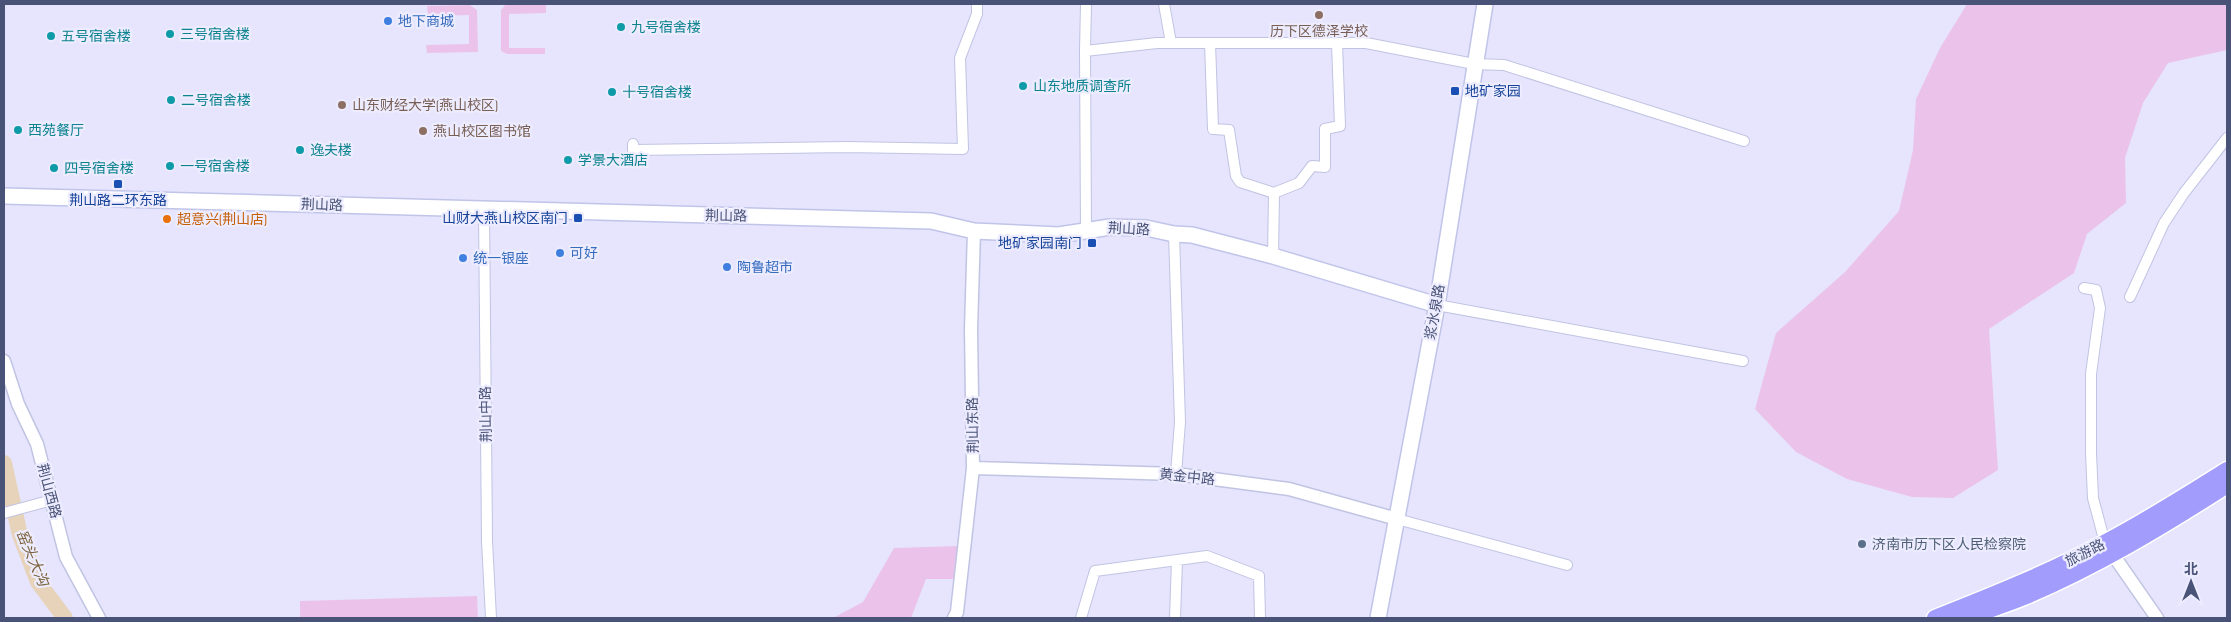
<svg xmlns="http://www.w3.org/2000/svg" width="2231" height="622" viewBox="0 0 2231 622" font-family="'Sofia Sans Condensed','Noto Sans SC',sans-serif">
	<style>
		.green { fill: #ebc3ea }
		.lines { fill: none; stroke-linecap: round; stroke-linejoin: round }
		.river { stroke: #e7d3b9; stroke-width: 16 }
		.minor-casing { stroke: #c0c4e2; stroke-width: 12 }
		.tertiary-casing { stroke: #c0c4e2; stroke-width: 15 }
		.secondary-casing { stroke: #c0c4e9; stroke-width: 18 }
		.primary-casing { stroke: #fff; stroke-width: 19 }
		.minor { stroke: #fff; stroke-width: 10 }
		.tertiary { stroke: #fff; stroke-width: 12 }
		.secondary { stroke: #fff; stroke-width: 15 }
		.primary { stroke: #a29dfd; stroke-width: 16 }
		.education-dot { fill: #8d6e63; stroke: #edecff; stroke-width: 2 }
		.shop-dot { fill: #3f7fe0; stroke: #edecff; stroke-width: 2 }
		.culture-dot { fill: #0f9aa8; stroke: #edecff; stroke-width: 2 }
		.transit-dot { fill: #1a4fb4; stroke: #edecff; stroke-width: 2 }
		.food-dot { fill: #e8710a; stroke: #edecff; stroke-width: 2 }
		.service-dot { fill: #5c6f8a; stroke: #edecff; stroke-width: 2 }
		.labels { text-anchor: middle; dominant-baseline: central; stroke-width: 4.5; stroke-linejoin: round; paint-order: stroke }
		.shop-label { font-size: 14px; fill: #366cbe; stroke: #edecff; text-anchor: start }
		.culture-label { font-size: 14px; fill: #0d838f; stroke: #edecff; text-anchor: start }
		.education-label { font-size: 14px; fill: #785e54; stroke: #edecff; text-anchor: start }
		.transit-label { font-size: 14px; fill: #164399; stroke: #edecff; text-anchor: end }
		.street-label { font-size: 14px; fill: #495377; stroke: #edecff }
		.food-label { font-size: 14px; fill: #c56008; stroke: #edecff; text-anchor: start }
		.service-label { font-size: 14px; fill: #4e5e75; stroke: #edecff; text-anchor: start }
		.water-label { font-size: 15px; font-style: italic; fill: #7c633c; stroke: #edecff }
	</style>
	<rect width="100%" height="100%" fill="#e6e5fd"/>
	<!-- green -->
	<path class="green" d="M506,4H546V13L509,14V48H545V54H507L501,51V10Z
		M1967,4H2227V50L2168,63L2143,103L2125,158L2126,203L2087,234L2074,273L1989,329L1998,470L1953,498L1912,497L1847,479L1796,452L1755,409L1776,333L1845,272L1899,211L1913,150L1916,99L1940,48Z
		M470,5L477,10L478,52L427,53L426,45L469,44V15L428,16L427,6Z
		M958,546L956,579H926L911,618H833L863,602L894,548Z
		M477,596L478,618H300V601Z"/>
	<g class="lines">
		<!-- river -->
		<path class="river" d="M4,463L20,535L38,582L65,618"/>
		<!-- minor casing -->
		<g class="minor-casing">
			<path id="minor" d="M1164,4L1171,43
				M1210,43L1213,129L1229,130L1236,176L1240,182L1274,193
				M1085,51L1086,4
				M633,144V150L847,147L963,149L960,58L977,14V4
				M484,210L487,541L491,618
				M1086,230L1085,51L1157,43H1366L1474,64L1504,65L1744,141
				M1174,234L1180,422L1176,474
				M1273,256L1274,193L1299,183L1312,166L1325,167V129L1340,126L1337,43
				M2084,288L2096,290L2100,308L2091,374V453L2093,498L2105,543
				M2130,297L2164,223L2184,193L2227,138
				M1437,305L1743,361
				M4,513L52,500
				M1397,519L1567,565
				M1081,618L1095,571L1207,556L1259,576L1260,618
				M1175,618L1177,560"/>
		</g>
		<!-- tertiary casing -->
		<g class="tertiary-casing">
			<path id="tertiary" d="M4,361L18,404L37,444L66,557L99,618
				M973,468L1176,474L1289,489L1397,519
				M2107,546L2157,618
				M954,618L957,612L973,468L971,329L974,231"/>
		</g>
		<!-- secondary casing -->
		<g class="secondary-casing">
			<path id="secondary" d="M4,196L931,221L974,231L1059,235L1110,227L1146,228L1174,234L1192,235L1273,256L1437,305
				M1378,618L1437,305L1485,4"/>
		</g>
		<!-- primary casing -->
		<g class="primary-casing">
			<path id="primary" d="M1935,618C1993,595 2051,572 2106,542C2148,520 2187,495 2227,470
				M1966,618C1985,611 2005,605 2024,597C2095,567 2162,527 2227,485"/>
		</g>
		<!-- minor -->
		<use href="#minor" class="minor"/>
		<!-- tertiary -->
		<use href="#tertiary" class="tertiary"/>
		<!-- secondary -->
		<use href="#secondary" class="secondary"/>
		<!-- primary -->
		<use href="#primary" class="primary"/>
	</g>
	<!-- markers -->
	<g class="education-dot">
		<circle cx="1319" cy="15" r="5"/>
		<circle cx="342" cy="105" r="5"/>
		<circle cx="423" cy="131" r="5"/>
	</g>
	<g class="shop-dot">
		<circle cx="388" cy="21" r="5"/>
		<circle cx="560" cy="253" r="5"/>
		<circle cx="463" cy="258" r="5"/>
		<circle cx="727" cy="267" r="5"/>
	</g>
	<g class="culture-dot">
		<circle cx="621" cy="27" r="5"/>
		<circle cx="170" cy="34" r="5"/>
		<circle cx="51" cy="36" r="5"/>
		<circle cx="1023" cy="86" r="5"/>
		<circle cx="612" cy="92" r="5"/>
		<circle cx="171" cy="100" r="5"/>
		<circle cx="18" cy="130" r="5"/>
		<circle cx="300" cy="150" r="5"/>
		<circle cx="568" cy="160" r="5"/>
		<circle cx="170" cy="166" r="5"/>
		<circle cx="54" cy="168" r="5"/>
	</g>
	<g class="transit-dot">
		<rect x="1450" y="86" width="10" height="10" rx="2.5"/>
		<rect x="113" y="179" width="10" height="10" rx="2.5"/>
		<rect x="573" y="213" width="10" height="10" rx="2.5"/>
		<rect x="1087" y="238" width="10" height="10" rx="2.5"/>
	</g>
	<circle class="food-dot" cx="167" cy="219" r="5"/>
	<circle class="service-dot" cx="1862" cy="544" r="5"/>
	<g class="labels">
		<!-- shop labels -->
		<g class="shop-label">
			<text x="398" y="21">地下商城</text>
			<text x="570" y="253">可好</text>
			<text x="473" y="258">统一银座</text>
			<text x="737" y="267">陶鲁超市</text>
		</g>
		<!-- culture labels -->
		<g class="culture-label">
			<text x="631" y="27">九号宿舍楼</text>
			<text x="180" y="34">三号宿舍楼</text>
			<text x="61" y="36">五号宿舍楼</text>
			<text x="1033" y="86">山东地质调查所</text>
			<text x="622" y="92">十号宿舍楼</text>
			<text x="181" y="100">二号宿舍楼</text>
			<text x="28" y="130">西苑餐厅</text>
			<text x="310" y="150">逸夫楼</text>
			<text x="578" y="160">学景大酒店</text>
			<text x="180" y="166">一号宿舍楼</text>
			<text x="64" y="168">四号宿舍楼</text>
		</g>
		<!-- education labels -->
		<g class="education-label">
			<text x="1319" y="31" text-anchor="middle">历下区德泽学校</text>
			<text x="352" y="105">山东财经大学(燕山校区)</text>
			<text x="433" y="131">燕山校区图书馆</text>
		</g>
		<!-- transit labels -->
		<g class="transit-label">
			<text x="1465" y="91" text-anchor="start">地矿家园</text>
			<text x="118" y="200" text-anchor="middle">荆山路二环东路</text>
			<text x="568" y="218">山财大燕山校区南门</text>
			<text x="1082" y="243">地矿家园南门</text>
		</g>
		<!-- street labels -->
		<g class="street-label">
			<text transform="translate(322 205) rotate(2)">荆山路</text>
			<text transform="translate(726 216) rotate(1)">荆山路</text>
			<text transform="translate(1129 229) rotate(3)">荆山路</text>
			<text transform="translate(1435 312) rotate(-80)">浆水泉路</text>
			<text transform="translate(486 414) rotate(-91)">荆山中路</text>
			<text transform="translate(973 425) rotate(-91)">荆山东路</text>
			<text transform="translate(1187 477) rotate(6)">黄金中路</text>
			<text transform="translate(49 491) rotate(75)">荆山西路</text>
			<text transform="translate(2085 553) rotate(-27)">旅游路</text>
		</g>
		<!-- food labels -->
		<g class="food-label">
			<text x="177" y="219">超意兴(荆山店)</text>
		</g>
		<!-- service labels -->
		<g class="service-label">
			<text x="1872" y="544">济南市历下区人民检察院</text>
		</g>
		<!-- water labels -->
		<g class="water-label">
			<text transform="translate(32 558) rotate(67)">窑头大沟</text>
		</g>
	</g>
	<!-- border -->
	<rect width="2231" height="622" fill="none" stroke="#495377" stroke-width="10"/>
	<!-- north arrow -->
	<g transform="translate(2191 582)" stroke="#edecff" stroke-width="4" paint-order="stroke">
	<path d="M0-4L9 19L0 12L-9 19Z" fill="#495377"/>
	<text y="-8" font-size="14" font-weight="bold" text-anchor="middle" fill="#495377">北</text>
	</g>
</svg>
